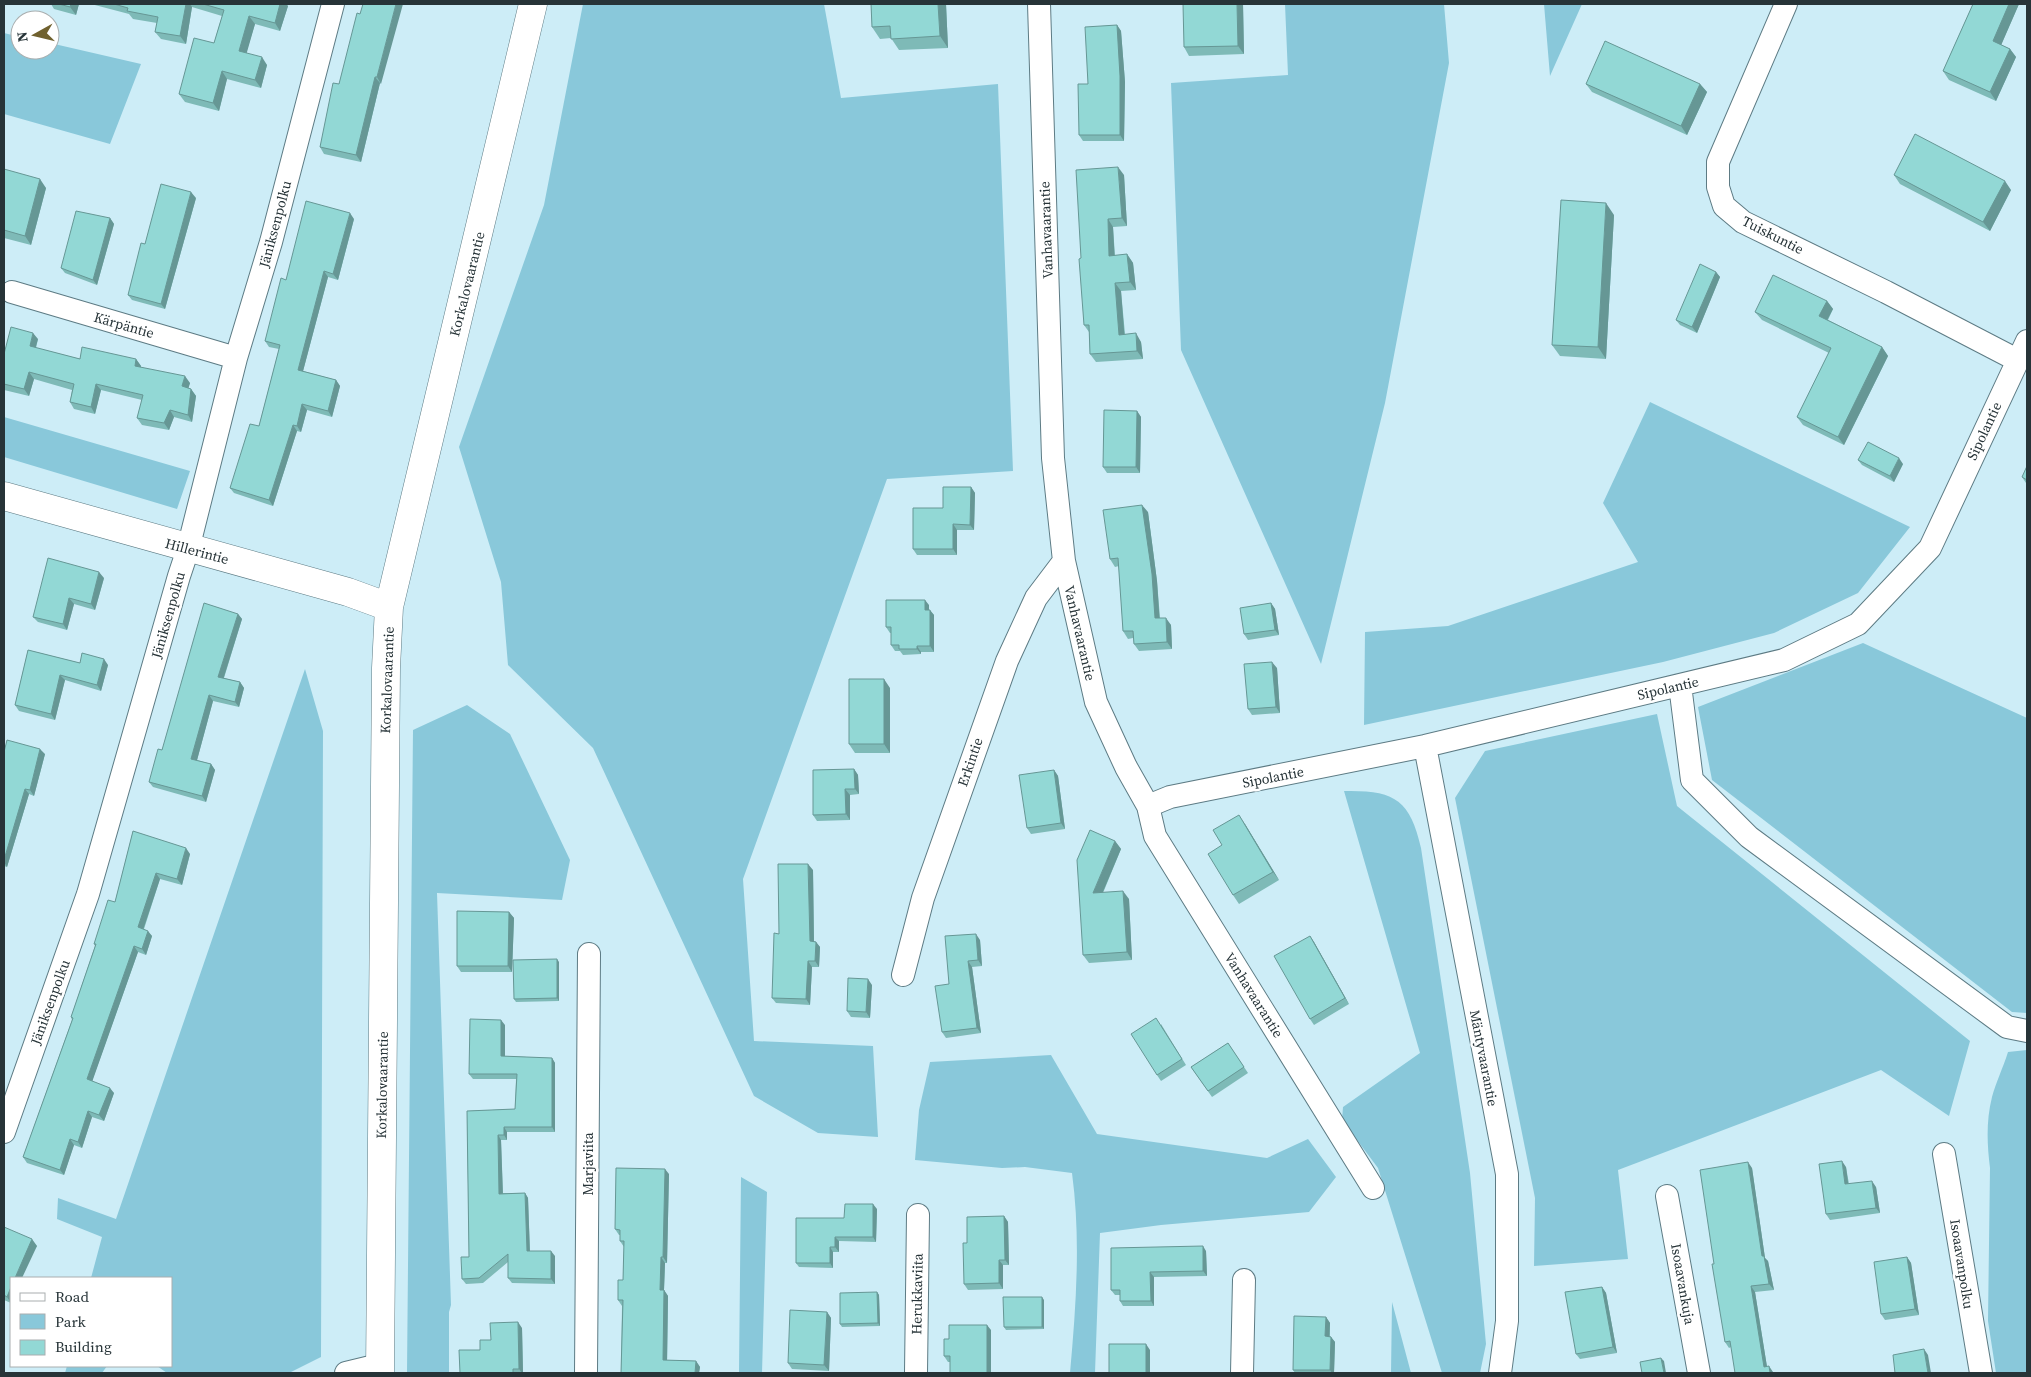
<svg xmlns="http://www.w3.org/2000/svg" width="2031" height="1377" viewBox="0 0 2031 1377" font-family="'Source Serif 4',serif">
	<style>
		.green { fill: #89c8da }
		.lines { fill: none; stroke-linecap: round; stroke-linejoin: round }
		.minor-casing { stroke: #5d7b84; stroke-width: 24 }
		.tertiary-casing { stroke: #5d7b84; stroke-width: 29 }
		.minor { stroke: #fff; stroke-width: 22 }
		.tertiary { stroke: #fff; stroke-width: 28 }
		.wall { fill: #7ebab7 }
		.shaded-wall { fill: #669795 }
		.building { fill: #92d8d5; stroke: #669795 }
		.labels { text-anchor: middle; dominant-baseline: central; stroke-width: 5; stroke-linejoin: round; paint-order: stroke }
		.street-label { font-size: 14px; fill: #273438; stroke: #fff }
	</style>
	<rect width="100%" height="100%" fill="#cdedf7"/>
	<!-- green -->
	<path class="green" d="M583,4H824L841,98L998,84L1013,471L887,479L743,879L754,1041L873,1046L878,1137L818,1133L754,1096L593,748L508,665L501,582L459,447L544,205Z
		M1285,4H1444L1449,63L1385,403L1321,664L1181,350L1171,83L1288,75Z
		M1544,4H1582L1550,76Z
		M4,33L20,37V50H50V43L141,64L110,144L4,114Z
		M1650,402L1910,527L1858,593L1774,633L1663,662L1364,725L1365,632L1448,626L1638,562L1603,503Z
		M4,417L190,471L177,509L4,457Z
		M1863,643L2027,718V1013L2012,1012L1712,780L1698,707Z
		M305,669L323,731L321,1357L289,1373H167L157,1366H171V1278H91L102,1237L57,1219L58,1198L116,1219Z
		M467,705L510,734L570,860L562,900L437,893L451,1305L449,1312V1373H407L413,730Z
		M1657,714L1677,806L1970,1041L1949,1116L1881,1070L1618,1170L1628,1259L1534,1266L1535,1198L1455,798L1485,751Z
		M1344,791C1394,790 1410,799 1421,848L1470,1173L1486,1344L1480,1373H1442L1378,1168L1342,1120L1343,1107L1420,1053Z
		M2027,1050V1373H1996L1988,1321L1990,1168C1987,1144 1986,1121 1992,1097C1996,1082 2003,1068 2008,1052Z
		M1051,1055L1097,1134L1267,1158L1308,1139L1336,1177L1309,1212L1161,1225L1100,1233L1095,1373H1070C1076,1306 1081,1240 1072,1173L1025,1167L1002,1168L915,1160L919,1110L930,1062Z
		M741,1177L767,1192L762,1373H739Z
		M1392,1302L1411,1373H1391Z
		M67,1366H107L102,1373H65Z"/>
	<g class="lines">
		<!-- minor casing -->
		<g class="minor-casing">
			<path id="minor" d="M1039,4L1053,458L1064,561L1096,702L1126,767L1148,806L1155,836L1373,1188
				M1786,4L1718,162V187L1724,206L1743,222L1886,292L2017,360
				M12,292L236,358
				M1680,685L1692,780L1749,837L2007,1027L2027,1031
				M1425,746L1507,1174V1321L1500,1373
				M1148,806L1170,797L1425,746L1784,660L1858,624L1930,548L2027,341
				M903,975L923,898L1007,661L1036,598L1064,561
				M4,1132L88,894L179,576L188,549L236,358L271,242L333,4
				M1944,1154L1981,1373
				M1667,1196L1699,1373
				M346,1373L379,1365
				M586,1373L589,954
				M916,1373L918,1215
				M1242,1373L1244,1280"/>
		</g>
		<!-- tertiary casing -->
		<g class="tertiary-casing">
			<path id="tertiary" d="M4,496L348,592L389,607
				M380,1373L386,668L389,607L533,4"/>
		</g>
		<!-- minor -->
		<use href="#minor" class="minor"/>
		<!-- tertiary -->
		<use href="#tertiary" class="tertiary"/>
	</g>
	<!-- wall -->
	<path class="wall" d="M51,4H79L76,15L54,9Z
		M91,4H286L288,6L280,31L255,24L246,53L267,65L261,88L227,79L219,111L185,102L179,94L214,43L222,16L192,7L186,44L161,39L155,32L157,23L133,19L129,14Z
		M871,4H946L948,48L899,50L891,38L880,39L872,27Z
		M1243,4L1244,54L1189,56L1184,47Z
		M1973,4H2019L2001,45L2010,49L2016,57L1996,101L1949,80L1943,71Z
		M360,14L381,84L380,83L361,162L324,154L320,147Z
		M1117,25L1121,31L1125,82L1124,141H1083L1079,135L1088,84Z
		M1586,84H1700L1707,92L1687,135L1592,92Z
		M4,169L46,188L31,245L4,238Z
		M1124,175L1127,226L1113,227L1115,256L1127,254L1133,263L1136,290L1121,291L1125,334L1141,342L1143,359L1096,362L1090,354L1089,332L1084,325L1081,258Z
		M1894,175L2011,190L1990,231L1900,184Z
		M196,198L165,309L132,300L128,295L145,244Z
		M1614,215L1606,359L1560,356L1552,345Z
		M110,218L114,224L97,285L65,273L61,268Z
		M354,219L338,280L328,277L303,371L336,380L340,386L332,417L307,410L301,432L297,431L273,506L234,493L230,488L259,426L279,349L269,347L265,341L286,280Z
		M1716,272L1720,277L1697,333L1680,325L1676,320Z
		M1827,301L1833,309L1828,320L1882,347L1888,356L1844,445L1803,425L1797,417L1829,353L1762,320L1755,312Z
		M38,339L36,348L80,359H136L141,366V367L190,383L188,388L191,389L196,396L192,422L174,417L169,430L142,425L137,418L142,400L101,390L95,414L74,409L70,402L72,390L34,379L29,396L4,390V354Z
		M1137,411L1141,417L1140,473H1107L1103,467Z
		M1858,460L1903,464L1894,482L1862,465Z
		M2027,466V484L2026,483L2022,477Z
		M971,487L975,493L974,530H957V555H917L913,549L943,508Z
		M1148,512L1157,581L1160,618L1171,625L1172,649L1139,651L1134,644L1133,638L1128,639L1123,631L1119,566L1115,567L1110,559Z
		M104,578L95,610L74,604L67,630L38,622L33,617Z
		M1271,603L1275,609L1279,635L1248,640L1244,634Z
		M929,605V610L934,615V652H921V654L903,655L900,651H895L891,645V633H890L886,627Z
		M238,614L242,619L224,678L240,682L244,688L239,707L213,701L197,760L211,764L215,770L206,802L153,787L149,782L162,750Z
		M28,650L80,663L108,665L101,691L65,680L55,720L19,711L15,705Z
		M1277,668L1280,713L1252,715L1248,709Z
		M890,688V753H855L849,744Z
		M4,752L45,754L34,796L29,794L7,867L4,866Z
		M854,769L858,775L859,794L850,795V820L817,821L813,815Z
		M1054,770L1058,776L1065,829L1031,834L1027,828Z
		M1245,824L1279,880L1239,904L1233,895L1222,845Z
		M133,831L190,854L182,885L160,879L144,929L152,936L146,955L138,952L92,1081L114,1093L104,1121L92,1117L82,1148L74,1145L64,1175L27,1163L23,1157L72,1020L71,1017L95,946L94,944L115,902Z
		M1115,841L1121,849L1103,893L1129,899L1132,960L1089,963L1083,955Z
		M813,870L814,941L816,942L820,947L819,967H812L810,1005L776,1003L772,998L779,934Z
		M509,912L514,918L512,972H461L457,966Z
		M1310,936L1314,942L1349,1004L1314,1025L1310,1019Z
		M980,940L982,966L972,967L981,1033L946,1038L942,1032L949,984Z
		M559,962V1001L516,1002L514,999Z
		M872,985L870,1018L851,1017L847,1011Z
		M1161,1024L1186,1065L1161,1081L1157,1075Z
		M505,1025V1056L552,1058L555,1063V1132H507V1140H501L503,1193H525L528,1198L530,1251L555,1256V1284L512,1283L508,1278V1262L483,1283L466,1284L462,1279L469,1257L467,1111L515,1109L516,1079H473L469,1074Z
		M1228,1043L1248,1073L1212,1097L1191,1067Z
		M1846,1167L1849,1184L1876,1187L1880,1213L1830,1220L1826,1214Z
		M1752,1168L1765,1258L1768,1261L1774,1290L1755,1292L1767,1367L1773,1372L1731,1347L1729,1348L1725,1342L1714,1264Z
		M669,1174L667,1263H665L664,1290L668,1296L667,1360L696,1361L700,1367L699,1373H621L622,1306L618,1300L623,1280L624,1247L620,1241V1235H619L615,1229Z
		M877,1209L876,1242L839,1241V1252H833V1268L799,1267L796,1263L844,1218Z
		M1004,1216L1008,1222L1009,1265H1003V1289L968,1290L964,1284L967,1243Z
		M4,1227L37,1246L11,1278V1303L4,1300Z
		M1111,1248L1206,1251L1207,1276L1154,1277V1306H1123L1120,1301V1295H1115L1111,1290Z
		M1907,1257L1911,1263L1919,1315L1885,1320L1881,1314Z
		M1602,1287L1606,1293L1617,1353L1580,1359L1576,1354Z
		M877,1292L879,1295L880,1326L842,1327L840,1324Z
		M1044,1300V1329L1006,1330L1004,1327Z
		M827,1312L831,1318L829,1371L792,1369L788,1363Z
		M1326,1317L1330,1323V1336L1331,1337L1335,1342L1334,1373H1295L1293,1370Z
		M522,1328L523,1373H460L480,1350L491,1340Z
		M991,1330V1373H950V1362H948L944,1356L949,1339Z"/>
	<!-- shaded-wall -->
	<path class="shaded-wall" d="M71,4H79L76,15L70,7Z
		M186,4H190L192,7L186,44L180,36Z
		M280,4H286L288,6L280,31L275,23Z
		M396,4H403L381,84L377,77Z
		M938,4H946L948,48L940,36Z
		M1237,4H1243L1244,54L1238,46Z
		M2009,4H2019L1999,50L1993,41Z
		M249,16L255,24L245,59L239,51Z
		M1117,25L1121,31L1125,82L1124,141L1120,135Z
		M2010,49L2016,57L1996,101L1990,92Z
		M262,57L267,65L261,88L255,80Z
		M222,71L227,79L219,111L213,103Z
		M375,77L380,83L361,162L356,155Z
		M1700,84L1707,92L1687,135L1681,126Z
		M1118,167L1124,175L1127,226L1122,218Z
		M40,179L46,188L31,245L25,236Z
		M2005,181L2011,190L1990,231L1983,222Z
		M191,192L196,198L165,309L161,304Z
		M1606,203L1614,215L1606,359L1598,347Z
		M350,213L354,219L338,280L333,274Z
		M110,218L114,224L97,285L93,280Z
		M1108,219L1113,227L1115,264L1109,256Z
		M1127,254L1133,263L1136,290L1130,282Z
		M324,271L328,277L302,375L298,370Z
		M1716,272L1720,277L1697,333L1692,327Z
		M1115,283L1121,291L1125,343L1119,335Z
		M1827,301L1833,309L1825,324L1819,316Z
		M33,333L38,339L34,353L30,346Z
		M1136,333L1141,342L1143,359L1137,351Z
		M1882,347L1888,356L1844,445L1838,437Z
		M136,359L141,366L139,373L135,366Z
		M29,372L34,379L29,396L24,389Z
		M185,376L190,383L187,393L182,386Z
		M336,380L340,386L332,417L328,411Z
		M96,384L101,390L95,414L91,407Z
		M191,389L196,396L192,422L188,415Z
		M302,404L307,410L301,432L297,426Z
		M170,410L174,417L169,430L164,423Z
		M1137,411L1141,417L1140,473L1136,467Z
		M293,425L297,431L273,506L269,500Z
		M1899,458L1903,464L1894,482L1890,476Z
		M971,487L975,493L974,530L970,525Z
		M1142,505L1148,512L1157,581L1160,626L1155,618Z
		M953,524L957,530V555L953,549Z
		M99,572L104,578L95,610L91,604Z
		M69,598L74,604L67,630L63,624Z
		M925,600L929,605V615L925,610Z
		M1271,603L1275,609L1279,635L1275,630Z
		M930,610L934,615V652L930,646Z
		M238,614L242,619L222,683L218,677Z
		M1166,618L1171,625L1172,649L1167,642Z
		M917,646L921,652V654L917,649Z
		M104,659L108,665L101,691L97,685Z
		M1272,662L1277,668L1280,713L1276,707Z
		M60,675L65,680L55,720L51,714Z
		M884,679L890,688V753L884,744Z
		M240,682L244,688L239,707L235,702Z
		M209,695L213,701L196,764L191,759Z
		M40,749L45,754L34,796L30,790Z
		M211,764L215,770L206,802L202,796Z
		M854,769L858,775L859,794L855,789Z
		M1054,770L1058,776L1065,829L1061,823Z
		M25,789L29,794L7,867L4,862V860Z
		M845,789L850,795V820L846,814Z
		M1239,815L1245,824L1279,880L1273,872Z
		M1115,841L1121,849L1099,901L1093,893Z
		M186,848L190,854L182,885L177,879Z
		M808,864L813,870L814,947L810,941Z
		M156,873L160,879L142,933L138,927Z
		M1123,891L1129,899L1132,960L1127,952Z
		M509,912L514,918L512,972L508,966Z
		M148,931L152,936L146,955L142,949Z
		M976,934L980,940L982,966L978,960Z
		M1310,936L1314,942L1349,1004L1345,998Z
		M816,942L820,947L819,967L815,961Z
		M134,946L138,952L91,1085L87,1079Z
		M557,959L559,962V1001L557,998Z
		M808,961L812,967L810,1005L806,999Z
		M968,961L972,967L981,1033L977,1028Z
		M868,979L872,985L870,1018L866,1012Z
		M501,1020L505,1025V1061L501,1056Z
		M552,1058L555,1063V1132L552,1127Z
		M110,1088L114,1093L104,1121L99,1115Z
		M88,1111L92,1117L82,1148L78,1142Z
		M504,1127L507,1132V1140L504,1135Z
		M498,1135L501,1140L503,1199L499,1194Z
		M70,1139L74,1145L64,1175L60,1170Z
		M1842,1161L1846,1167L1849,1190L1845,1184Z
		M1748,1162L1752,1168L1765,1258L1768,1261L1774,1290L1769,1284L1762,1256Z
		M665,1169L669,1174L667,1263L663,1257Z
		M1872,1181L1876,1187L1880,1213L1876,1208Z
		M525,1193L528,1198L530,1256L527,1251Z
		M873,1204L877,1209L876,1242L873,1237Z
		M1004,1216L1008,1222L1009,1265L1005,1260Z
		M835,1237L839,1241V1252L835,1247Z
		M32,1239L37,1246L22,1278H15Z
		M1203,1246L1206,1251L1207,1276L1203,1271Z
		M830,1247L833,1252V1268L830,1263Z
		M551,1251L555,1256V1284L551,1279Z
		M661,1257L665,1263L664,1290L668,1296L667,1366L663,1360L660,1290Z
		M1907,1257L1911,1263L1919,1315L1915,1309Z
		M999,1260L1003,1265V1289L999,1283Z
		M1150,1272L1154,1277V1306L1151,1301Z
		M1751,1286L1755,1292L1768,1373L1764,1367Z
		M11,1287V1303L7,1297Z
		M1602,1287L1606,1293L1617,1353L1613,1347Z
		M877,1292L879,1295L880,1326L878,1323Z
		M1042,1297L1044,1300V1329L1042,1327Z
		M827,1312L831,1318L829,1371L824,1365Z
		M1326,1317L1330,1323L1329,1342L1325,1336Z
		M518,1322L522,1328L523,1373H522L519,1369Z
		M987,1325L991,1330V1373H987Z
		M1331,1337L1335,1342L1334,1373H1332L1330,1370Z
		M1146,1344L1150,1350V1373H1146Z
		M1924,1349L1928,1355L1931,1373H1928Z
		M1661,1358L1664,1361L1666,1373H1664Z
		M696,1361L700,1367L699,1373H695Z
		M1769,1366L1773,1372L1774,1373H1770Z"/>
	<!-- building -->
	<path class="building" d="M59,4H71L70,7Z
		M114,4H186L180,36L155,32L158,17L127,11L128,8Z
		M203,4H280L275,23L249,16L239,51L262,57L255,80L222,71L213,103L179,94L194,38L214,43L224,10Z
		M363,4H396L377,77H375L356,155L320,147L333,83L339,84L357,13L360,14Z
		M871,4H938L940,36L891,39L890,26L872,27Z
		M1183,4H1237L1238,46L1184,47Z
		M1973,4H2009L1993,41L2010,49L1990,92L1943,71Z
		M1117,25L1120,76V135H1079L1078,84H1088L1085,27Z
		M1605,41L1700,84L1681,126L1586,84Z
		M1915,134L2005,181L1983,222L1894,175Z
		M1118,167L1122,218L1108,219L1109,256L1127,254L1130,282L1115,283L1119,335L1136,333L1137,351L1090,354L1089,325H1084L1079,259L1081,258L1076,170Z
		M4,169L40,179L25,236L4,230Z
		M161,184L191,192L161,304L128,295L141,243L145,244Z
		M1561,200L1606,203L1598,347L1552,345Z
		M306,201L350,213L333,274L324,271L298,370L336,380L328,411L302,404L297,426L293,425L269,500L230,488L250,424L259,426L280,345L265,341L281,278L286,280Z
		M76,211L110,218L93,280L61,268Z
		M1700,264L1716,272L1692,327L1676,320Z
		M1773,275L1827,301L1819,316L1882,347L1838,437L1797,417L1831,348L1755,312Z
		M11,327L33,333L30,346L80,359L82,347L136,359L135,366L185,376L182,386L191,389L188,415L170,410L164,423L137,418L143,395L96,384L91,407L70,402L74,384L29,372L24,389L4,384V354Z
		M1104,410L1137,411L1136,467H1103Z
		M1868,442L1899,458L1890,476L1858,460Z
		M2027,466V480L2022,477Z
		M943,487H971L970,525L953,524V549H913V508H943Z
		M1142,505L1152,574L1155,618H1166L1167,642L1134,644L1133,631H1123L1118,558L1110,559L1103,510Z
		M48,558L99,572L91,604L69,598L63,624L33,617Z
		M886,600H925V610H930V646H917V649H899V645H891V627H886Z
		M204,603L238,614L218,677L240,682L235,702L209,695L191,759L211,764L202,796L149,782L158,749L162,750Z
		M1271,603L1275,630L1244,634L1240,608Z
		M28,650L80,663L82,653L104,659L97,685L60,675L51,714L15,705Z
		M1272,662L1276,707L1248,709L1244,664Z
		M849,679H884V744H849Z
		M7,740L40,749L30,790L25,789L4,860V752Z
		M854,769L855,789H845L846,814L813,815V770Z
		M1054,770L1061,823L1027,828L1019,775Z
		M1239,815L1273,872L1233,895L1208,854L1222,845L1213,830Z
		M1090,830L1115,841L1093,893L1123,891L1127,952L1083,955L1077,860Z
		M133,831L186,848L177,879L156,873L138,927L148,931L142,949L134,946L87,1079L110,1088L99,1115L88,1111L78,1142L70,1139L60,1170L23,1157L73,1018L71,1017L96,944H94L108,900L115,902Z
		M778,864H808L810,941L816,942L815,961H808L806,999L772,998L774,933L779,934Z
		M457,911L509,912L508,966H457Z
		M976,934L978,960L968,961L977,1028L942,1032L935,986L949,984L945,936Z
		M1310,936L1345,998L1310,1019L1274,956Z
		M557,959V998L514,999L513,960Z
		M848,978L868,979L866,1012L847,1011Z
		M1156,1018L1182,1059L1157,1075L1131,1034Z
		M470,1019L501,1020V1056L552,1058V1127H504V1135H498L499,1194L525,1193L527,1251H551V1279L508,1278V1254L479,1278L462,1279L461,1257H469L467,1111L515,1109L517,1074H469Z
		M1228,1043L1244,1067L1208,1091L1191,1067Z
		M1842,1161L1845,1184L1872,1181L1876,1208L1826,1214L1819,1164Z
		M1748,1162L1762,1256H1764L1769,1284L1751,1286L1764,1367L1769,1366L1770,1373H1735L1730,1341L1725,1342L1712,1264H1714L1700,1170Z
		M616,1168L665,1169L663,1257H661L660,1290H664L663,1360L696,1361L695,1373H621L623,1300H618V1280H623L624,1241H620V1230L615,1229Z
		M845,1204H873V1237H835V1247H830V1263H796V1218H844Z
		M1004,1216L1005,1260H999V1283L964,1284L963,1243H967V1217Z
		M4,1227L32,1239L15,1278H11V1287L7,1297L4,1295Z
		M1203,1246V1271L1150,1272L1151,1301H1120V1290H1111V1248Z
		M1907,1257L1915,1309L1881,1314L1874,1262Z
		M1602,1287L1613,1347L1576,1354L1565,1292Z
		M877,1292L878,1323L840,1324V1293Z
		M1003,1297H1042V1327H1004Z
		M790,1310L827,1312L824,1365L788,1363Z
		M1294,1316L1326,1317L1325,1336L1331,1337L1330,1370H1293Z
		M518,1322L519,1369H513V1373H460L459,1350H480V1340H491L490,1323Z
		M949,1325H987V1373H950V1356H944V1339H949Z
		M1109,1344H1146V1373H1109Z
		M1924,1349L1928,1373H1895L1893,1355Z
		M1661,1358L1664,1373H1642L1640,1362Z"/>
	<g class="labels">
		<!-- street labels -->
		<g class="street-label">
			<text transform="translate(275 224) rotate(-75)">Jäniksenpolku</text>
			<text transform="translate(1046 230) rotate(-92)">Vanhavaarantie</text>
			<text transform="translate(1773 235) rotate(27)">Tuiskuntie</text>
			<text transform="translate(467 284) rotate(-76)">Korkalovaarantie</text>
			<text transform="translate(124 325) rotate(16)">Kärpäntie</text>
			<text transform="translate(1984 431) rotate(-65)">Sipolantie</text>
			<text transform="translate(197 551) rotate(15)">Hillerintie</text>
			<text transform="translate(168 615) rotate(-74)">Jäniksenpolku</text>
			<text transform="translate(1080 633) rotate(77)">Vanhavaarantie</text>
			<text transform="translate(387 680) rotate(-88)">Korkalovaarantie</text>
			<text transform="translate(1668 688) rotate(-13)">Sipolantie</text>
			<text transform="translate(970 762) rotate(-71)">Erkintie</text>
			<text transform="translate(1273 777) rotate(-11)">Sipolantie</text>
			<text transform="translate(1254 995) rotate(58)">Vanhavaarantie</text>
			<text transform="translate(50 1002) rotate(-70)">Jäniksenpolku</text>
			<text transform="translate(1484 1058) rotate(79)">Mäntyvaarantie</text>
			<text transform="translate(382 1085) rotate(-89)">Korkalovaarantie</text>
			<text transform="translate(588 1164) rotate(-90)">Marjaviita</text>
			<text transform="translate(1962 1264) rotate(81)">Isoaavanpolku</text>
			<text transform="translate(1683 1284) rotate(80)">Isoaavankuja</text>
			<text transform="translate(917 1294) rotate(-89)">Herukkaviita</text>
		</g>
	</g>
	<!-- border -->
	<rect width="2031" height="1377" fill="none" stroke="#273438" stroke-width="10"/>
	<!-- legend -->
	<rect x="10" y="1277" width="162" height="90" fill="#ffffff" stroke="#a9aeaf"/>
	<rect x="20" y="1293" width="25" height="8" fill="#ffffff" stroke="#a9aeaf"/>
	<text x="55" y="1302" font-size="15" fill="#273438">Road</text>
	<rect x="20" y="1314" width="25" height="15" fill="#89c8da" stroke="#a9aeaf"/>
	<text x="55" y="1327" font-size="15" fill="#273438">Park</text>
	<rect x="20" y="1340" width="25" height="15" fill="#92d8d5" stroke="#a9aeaf"/>
	<text x="55" y="1352" font-size="15" fill="#273438">Building</text>
	<!-- north arrow -->
	<g transform="translate(35 35) rotate(262)"><circle r="24" fill="#ffffff" stroke="#a9aeaf"/>
	<path d="M0-4L9 19L0 12L-9 19Z" fill="#70612e"/>
	<text y="-8" font-size="14" font-weight="bold" text-anchor="middle" fill="#273438">N</text>
	</g>
</svg>
